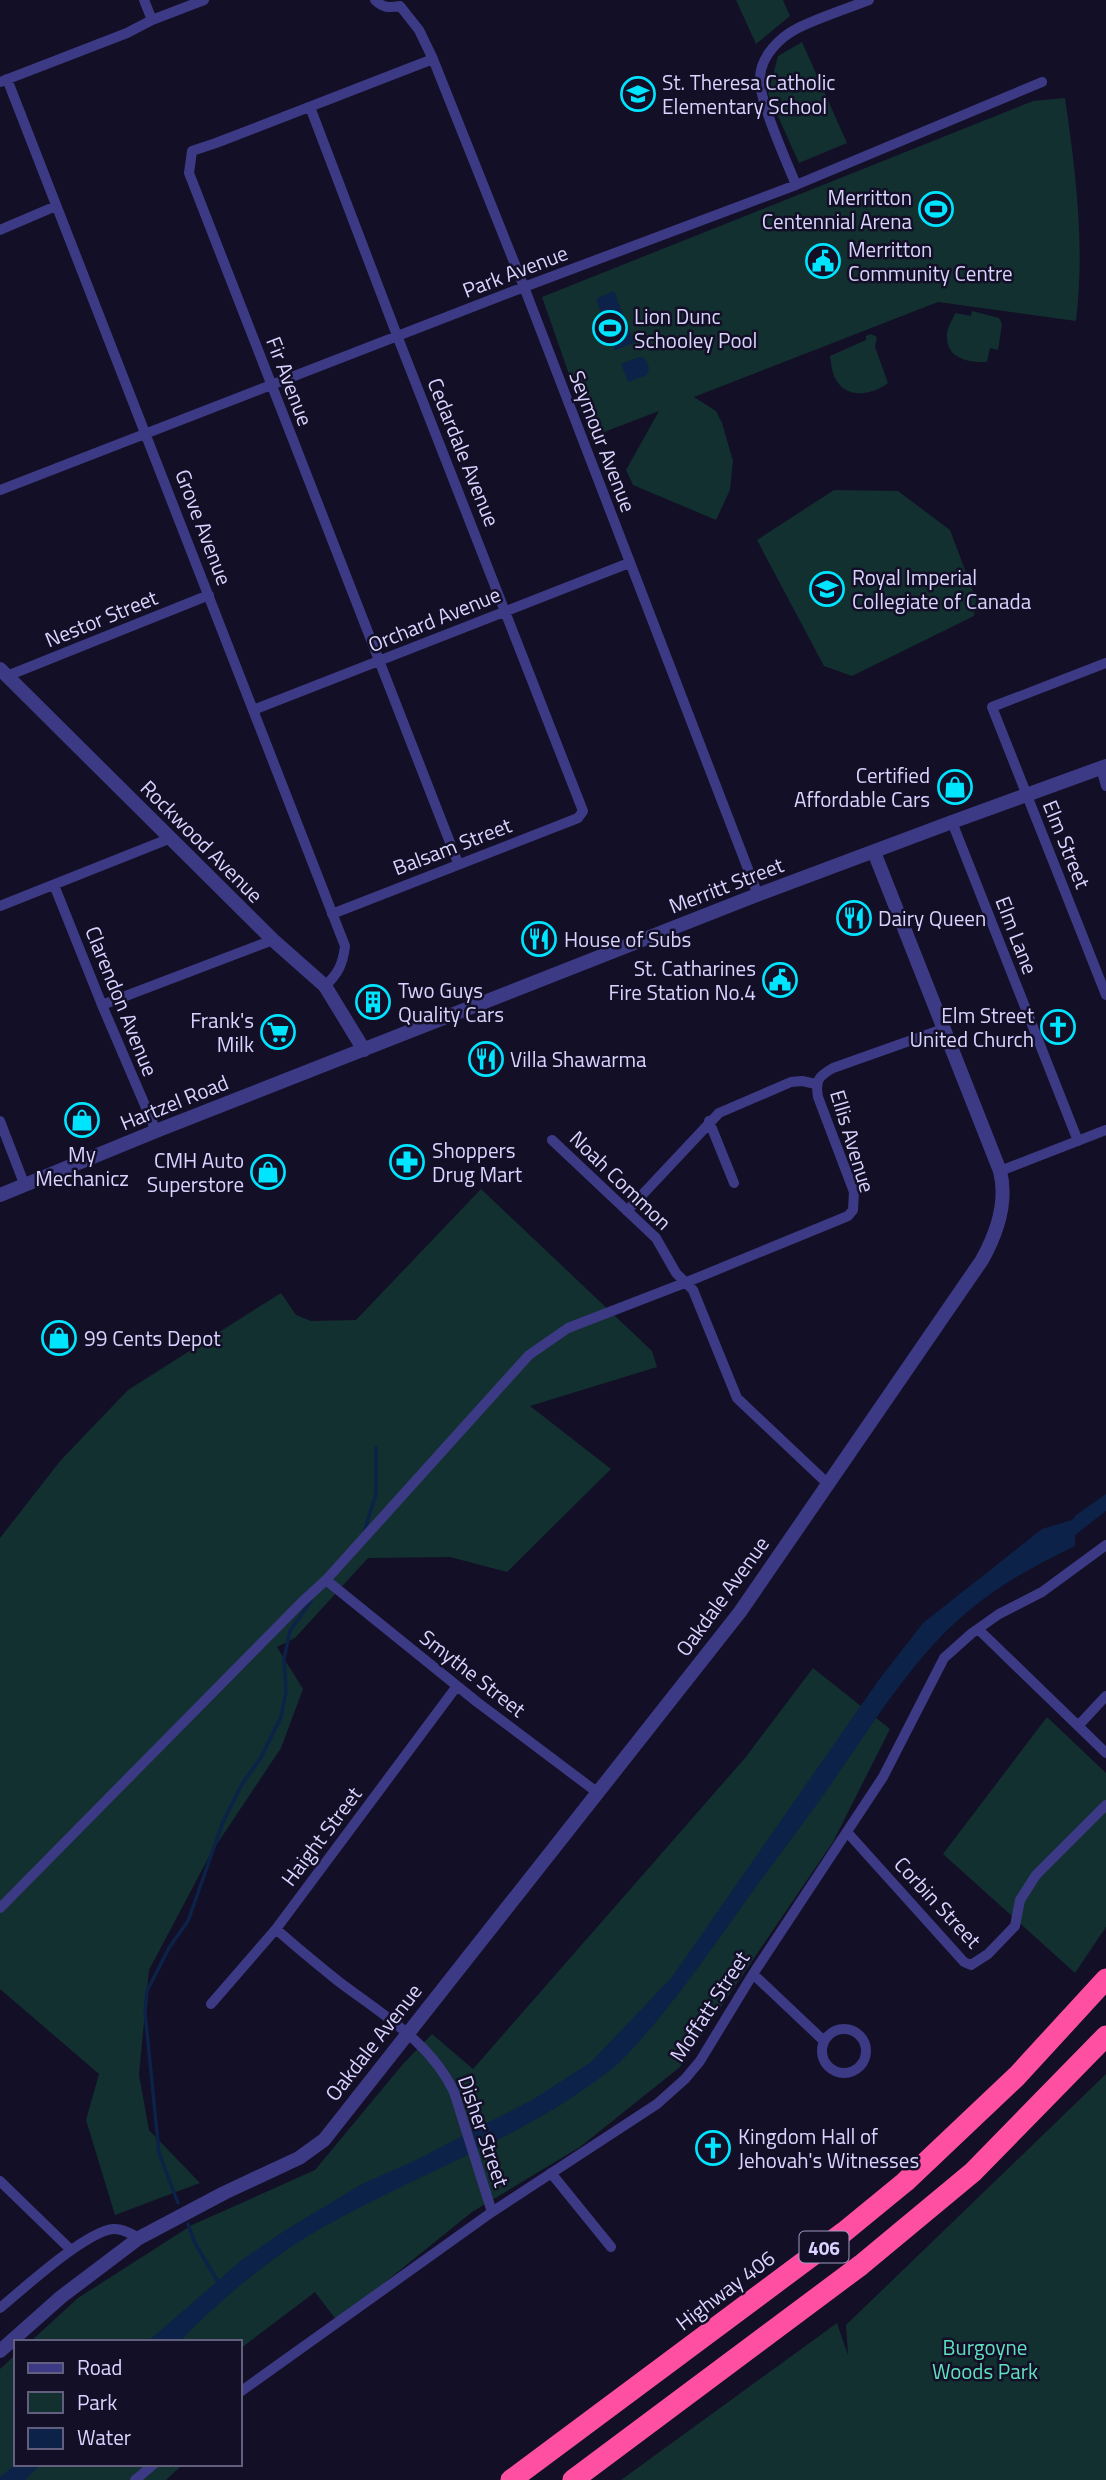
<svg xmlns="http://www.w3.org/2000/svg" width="1106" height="2480" viewBox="0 0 1106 2480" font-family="'Titillium Web',sans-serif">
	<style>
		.green { fill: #12302f }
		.water { fill: #0c2248 }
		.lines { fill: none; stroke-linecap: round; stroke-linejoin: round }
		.stream { stroke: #0c2248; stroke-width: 3.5 }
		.minor { stroke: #3d3a85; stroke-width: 10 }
		.tertiary { stroke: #3d3a85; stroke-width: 14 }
		.motorway { stroke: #ff4fa3; stroke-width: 21 }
		.labels { text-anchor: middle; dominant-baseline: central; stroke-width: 5; stroke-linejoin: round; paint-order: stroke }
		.shield { fill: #130f26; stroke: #9e99be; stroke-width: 2 }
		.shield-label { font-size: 19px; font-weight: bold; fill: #d9d4ff }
		.poi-label { font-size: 21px; fill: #d9d4ff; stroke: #130f26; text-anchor: start }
		.street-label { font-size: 21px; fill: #d9d4ff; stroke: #130f26 }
		.park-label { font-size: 21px; fill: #5fe0c0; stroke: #130f26 }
	</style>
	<rect width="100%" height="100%" fill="#130f26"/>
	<!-- green -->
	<path class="green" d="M736,0H783L790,16L756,44Z
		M802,42L847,143L799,163L768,94L778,56Z
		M1065,98C1076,173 1085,246 1076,321L938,302L694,397L716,411L722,423L733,461L730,490L716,520L633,485L626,470L659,411L591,437L542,297L1033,101Z
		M972,311L999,318L1002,324L998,350L990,348L987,362C969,363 945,359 947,334C947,328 953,319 955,313L971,316Z
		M871,334L877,337L875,347L888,383C872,395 846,400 835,378C832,372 831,363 830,356L866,340V336Z
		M834,490L898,491L950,530L976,599L974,616L852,676L824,666L757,540Z
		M481,1189L652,1351L657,1367L530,1406L611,1469L507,1572L450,1557L368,1558L295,1638L277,1647L303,1689L281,1748L211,1853L149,1970L139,2075L149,2130L200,2183L115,2215L86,2120L99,2074L0,1989V1538L61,1460L128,1390L281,1293L296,1315L311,1321L356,1320Z
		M813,1668L890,1729L833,1842L680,2067L580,2147L472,2212L337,2321L315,2292L240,2349V2342H30L78,2298L192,2225L315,2170L403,2064L432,2034L473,2069L745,1758Z
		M1047,1717L1106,1773V1927L1075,1973L943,1854Z
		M1106,2074V2480H621L837,2323L848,2355L846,2325Z
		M16,2354V2464H183L166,2480H0V2369Z"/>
	<!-- water -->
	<path class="water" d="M614,291L634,343L615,350L596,299Z
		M639,357L644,358C649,364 650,368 647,375L628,382L621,364Z
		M1106,1494V1511L1075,1535V1546C1036,1565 998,1585 965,1614C914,1657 874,1722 836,1777C813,1811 788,1843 764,1876C719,1937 678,2001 626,2056C607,2075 584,2089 562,2104C491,2148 412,2179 338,2219C279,2250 226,2294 179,2342H147L243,2259L284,2231L362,2184L414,2161L532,2100L591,2062L672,1977L878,1681L923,1623L1042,1529L1072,1520L1076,1515Z
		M16,2464H41L25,2480H0V2477Z"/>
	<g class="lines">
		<!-- stream -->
		<path class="stream" d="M364,1532L376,1494V1448
			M178,2203L159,2153L145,2012L147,1991L169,1948L188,1921L223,1822L242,1784L260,1759L281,1717L286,1692L284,1659L290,1631L311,1601
			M188,2224L195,2243L218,2282"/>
		<!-- minor -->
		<path class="minor" d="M144,0L152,20
			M375,0C383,8 389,8 400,6
			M400,6L419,30L433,59L524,287L758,895
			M433,59L216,143L192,151L189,173L458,863
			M7,79L345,946C343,964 338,974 325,986
			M0,82L127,33L152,20L204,0
			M310,107L398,338L583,811L578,818L332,914
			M796,185C787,162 758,99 760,77C761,56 780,37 798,28C820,17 846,9 869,0
			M0,230L56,206
			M0,490L524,287L796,185L1042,82
			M1106,663L992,707L1106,995
			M7,676L209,595
			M253,710L629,563
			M1101,768L1106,786
			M952,822L1078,1141
			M54,885L102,1005L156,1131
			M0,906L171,838
			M102,1005L273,940
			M0,1121L25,1186
			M709,1121L734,1183
			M552,1140L656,1238L676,1273L693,1290L737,1398L828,1484
			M1000,1171L1106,1130
			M627,1211L719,1113L791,1082L802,1081L816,1084
			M326,1580L477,1702L598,1793
			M978,1629L1106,1753
			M1078,1726L1106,1696
			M847,1832L964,1962L971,1965L988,1954L1015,1926L1020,1900L1036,1875L1106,1805
			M0,1908L303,1601L326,1580L529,1355L568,1328L687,1282L848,1216L853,1210L854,1192L818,1097C815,1080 819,1076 833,1068L943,1029
			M276,1929C296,1947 317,1964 338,1981C380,2013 431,2042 454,2092L492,2212
			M753,1974L824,2041
			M211,2004L276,1929L457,1686
			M822 2051a22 22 0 1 1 44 0a22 22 0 1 1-44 0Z
			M551,2173L611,2247
			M0,2181L71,2250
			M0,2308C23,2289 85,2232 113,2229C122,2228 131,2234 139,2238
			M240,2392L492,2212L657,2104L685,2079L700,2061L753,1974L883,1777L944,1658L972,1633L999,1614L1042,1592L1106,1545
			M135,2480L154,2464"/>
		<!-- tertiary -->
		<path class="tertiary" d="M0,669L273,940L325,986L364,1050
			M0,1195L156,1131L749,898L952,822L1106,766
			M0,2351L61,2297L139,2238L224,2193L299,2158L324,2140L740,1612L982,1260C997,1233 1008,1202 1000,1171L874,852"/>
		<!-- motorway -->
		<path class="motorway" d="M511,2480L844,2232L905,2182L1017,2076L1106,1979
			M573,2480L861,2265L973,2172L1106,2036"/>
	</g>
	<!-- icons -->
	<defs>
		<g id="school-ring" transform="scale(1.75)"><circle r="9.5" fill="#130f26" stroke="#00e5ff" stroke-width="1.5"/><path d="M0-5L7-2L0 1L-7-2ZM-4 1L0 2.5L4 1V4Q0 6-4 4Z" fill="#00e5ff"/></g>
		<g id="stadium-ring" transform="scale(1.75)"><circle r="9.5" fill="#130f26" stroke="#00e5ff" stroke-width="1.5"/><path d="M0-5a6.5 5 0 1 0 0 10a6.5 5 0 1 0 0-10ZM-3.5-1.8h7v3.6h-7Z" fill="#00e5ff"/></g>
		<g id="civic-ring" transform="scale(1.75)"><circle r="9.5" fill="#130f26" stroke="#00e5ff" stroke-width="1.5"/><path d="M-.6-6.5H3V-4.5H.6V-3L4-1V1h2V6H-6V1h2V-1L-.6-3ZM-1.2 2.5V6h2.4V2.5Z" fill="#00e5ff"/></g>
		<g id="shop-ring" transform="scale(1.75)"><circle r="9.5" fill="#130f26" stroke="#00e5ff" stroke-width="1.5"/><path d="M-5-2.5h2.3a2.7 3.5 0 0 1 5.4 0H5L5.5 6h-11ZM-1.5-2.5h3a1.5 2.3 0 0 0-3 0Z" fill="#00e5ff"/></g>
		<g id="restaurant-ring" transform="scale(1.75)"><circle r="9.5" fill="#130f26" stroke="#00e5ff" stroke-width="1.5"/><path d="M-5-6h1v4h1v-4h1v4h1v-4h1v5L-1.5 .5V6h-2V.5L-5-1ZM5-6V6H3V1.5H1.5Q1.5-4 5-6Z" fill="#00e5ff"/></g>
		<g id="building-ring" transform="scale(1.75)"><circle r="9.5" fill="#130f26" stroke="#00e5ff" stroke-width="1.5"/><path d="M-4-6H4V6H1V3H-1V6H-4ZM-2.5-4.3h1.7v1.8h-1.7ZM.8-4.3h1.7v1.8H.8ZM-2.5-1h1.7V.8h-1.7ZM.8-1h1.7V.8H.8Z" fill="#00e5ff"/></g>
		<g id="church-ring" transform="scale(1.75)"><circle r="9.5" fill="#130f26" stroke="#00e5ff" stroke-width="1.5"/><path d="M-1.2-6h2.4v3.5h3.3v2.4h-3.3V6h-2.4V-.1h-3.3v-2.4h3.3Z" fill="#00e5ff"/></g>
		<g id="supermarket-ring" transform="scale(1.75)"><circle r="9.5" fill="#130f26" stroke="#00e5ff" stroke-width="1.5"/><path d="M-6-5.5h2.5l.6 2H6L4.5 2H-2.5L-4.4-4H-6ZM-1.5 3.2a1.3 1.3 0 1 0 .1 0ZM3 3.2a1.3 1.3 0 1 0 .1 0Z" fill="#00e5ff"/></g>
		<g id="pharmacy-ring" transform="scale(1.75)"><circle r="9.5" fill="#130f26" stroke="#00e5ff" stroke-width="1.5"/><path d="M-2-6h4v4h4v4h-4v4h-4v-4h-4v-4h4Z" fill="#00e5ff"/></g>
	</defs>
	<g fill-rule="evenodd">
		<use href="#school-ring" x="638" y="94"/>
		<use href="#stadium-ring" x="936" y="209"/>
		<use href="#civic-ring" x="823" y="261"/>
		<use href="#stadium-ring" x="610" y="328"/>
		<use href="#school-ring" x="827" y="589"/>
		<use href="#shop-ring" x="955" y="787"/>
		<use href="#restaurant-ring" x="854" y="918"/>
		<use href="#restaurant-ring" x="539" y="939"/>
		<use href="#civic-ring" x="780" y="980"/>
		<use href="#building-ring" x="373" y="1002"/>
		<use href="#church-ring" x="1058" y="1027"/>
		<use href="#supermarket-ring" x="278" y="1032"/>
		<use href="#restaurant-ring" x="486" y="1059"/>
		<use href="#shop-ring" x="82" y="1120"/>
		<use href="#pharmacy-ring" x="407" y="1162"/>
		<use href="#shop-ring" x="268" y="1172"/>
		<use href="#shop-ring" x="59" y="1338"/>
		<use href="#church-ring" x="713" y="2148"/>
	</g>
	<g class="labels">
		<!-- shield labels -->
		<rect class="shield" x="799.5" y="2231.5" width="49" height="31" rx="5"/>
		<g class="shield-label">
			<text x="824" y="2247">406</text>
		</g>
		<!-- poi labels -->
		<g class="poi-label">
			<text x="662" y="82">St. Theresa Catholic<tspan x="662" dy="24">Elementary School</tspan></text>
			<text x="912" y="197" text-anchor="end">Merritton<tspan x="912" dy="24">Centennial Arena</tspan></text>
			<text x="848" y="249">Merritton<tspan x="848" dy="24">Community Centre</tspan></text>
			<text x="634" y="316">Lion Dunc<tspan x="634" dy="24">Schooley Pool</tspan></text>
			<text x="852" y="577">Royal Imperial<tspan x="852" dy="24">Collegiate of Canada</tspan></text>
			<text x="930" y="775" text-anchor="end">Certified<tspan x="930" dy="24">Affordable Cars</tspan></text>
			<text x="878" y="918">Dairy Queen</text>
			<text x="564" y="939">House of Subs</text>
			<text x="756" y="968" text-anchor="end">St. Catharines<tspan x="756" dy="24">Fire Station No.4</tspan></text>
			<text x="398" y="990">Two Guys<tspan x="398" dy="24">Quality Cars</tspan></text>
			<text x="1034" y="1015" text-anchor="end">Elm Street<tspan x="1034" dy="24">United Church</tspan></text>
			<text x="254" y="1020" text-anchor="end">Frank's<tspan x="254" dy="24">Milk</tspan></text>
			<text x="510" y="1059">Villa Shawarma</text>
			<text x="432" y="1150">Shoppers<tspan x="432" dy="24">Drug Mart</tspan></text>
			<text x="82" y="1154" text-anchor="middle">My<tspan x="82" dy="24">Mechanicz</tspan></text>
			<text x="244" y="1160" text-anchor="end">CMH Auto<tspan x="244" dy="24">Superstore</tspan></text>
			<text x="84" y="1338">99 Cents Depot</text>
			<text x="738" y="2136">Kingdom Hall of<tspan x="738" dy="24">Jehovah's Witnesses</tspan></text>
		</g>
		<!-- street labels -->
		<g class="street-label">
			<text transform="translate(515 271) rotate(-21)">Park Avenue</text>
			<text transform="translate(290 381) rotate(69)">Fir Avenue</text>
			<text transform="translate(603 441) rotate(69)">Seymour Avenue</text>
			<text transform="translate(464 452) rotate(68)">Cedardale Avenue</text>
			<text transform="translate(204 527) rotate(69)">Grove Avenue</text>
			<text transform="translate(101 618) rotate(-22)">Nestor Street</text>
			<text transform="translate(434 619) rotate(-22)">Orchard Avenue</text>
			<text transform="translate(202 841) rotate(45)">Rockwood Avenue</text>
			<text transform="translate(1067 844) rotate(68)">Elm Street</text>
			<text transform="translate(452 846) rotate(-21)">Balsam Street</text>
			<text transform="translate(726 885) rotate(-21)">Merritt Street</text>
			<text transform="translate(1017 935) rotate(69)">Elm Lane</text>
			<text transform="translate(122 1001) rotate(68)">Clarendon Avenue</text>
			<text transform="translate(174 1102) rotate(-22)">Hartzel Road</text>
			<text transform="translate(853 1141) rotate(73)">Ellis Avenue</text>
			<text transform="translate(621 1180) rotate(44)">Noah Common</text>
			<text transform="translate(722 1596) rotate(-54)">Oakdale Avenue</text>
			<text transform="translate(473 1673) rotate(38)">Smythe Street</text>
			<text transform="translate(321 1836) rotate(-53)">Haight Street</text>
			<text transform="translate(938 1902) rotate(47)">Corbin Street</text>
			<text transform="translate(709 2006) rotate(-57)">Moffatt Street</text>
			<text transform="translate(373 2042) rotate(-52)">Oakdale Avenue</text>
			<text transform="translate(484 2131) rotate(71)">Disher Street</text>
			<text transform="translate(725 2290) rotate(-37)">Highway 406</text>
		</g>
		<!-- park labels -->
		<g class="park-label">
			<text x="985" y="2347">Burgoyne<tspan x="985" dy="24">Woods Park</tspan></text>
		</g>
	</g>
	<!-- legend -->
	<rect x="14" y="2340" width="228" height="126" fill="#130f26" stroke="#625e7d" stroke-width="2"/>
	<rect x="28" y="2363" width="35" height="10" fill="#3d3a85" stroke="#625e7d" stroke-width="2"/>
	<text x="77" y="2375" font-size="21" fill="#d9d4ff">Road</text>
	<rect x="28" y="2392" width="35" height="21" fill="#12302f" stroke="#625e7d" stroke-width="2"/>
	<text x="77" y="2410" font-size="21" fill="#d9d4ff">Park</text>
	<rect x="28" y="2428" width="35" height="21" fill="#0c2248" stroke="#625e7d" stroke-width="2"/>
	<text x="77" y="2445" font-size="21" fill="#d9d4ff">Water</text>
</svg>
